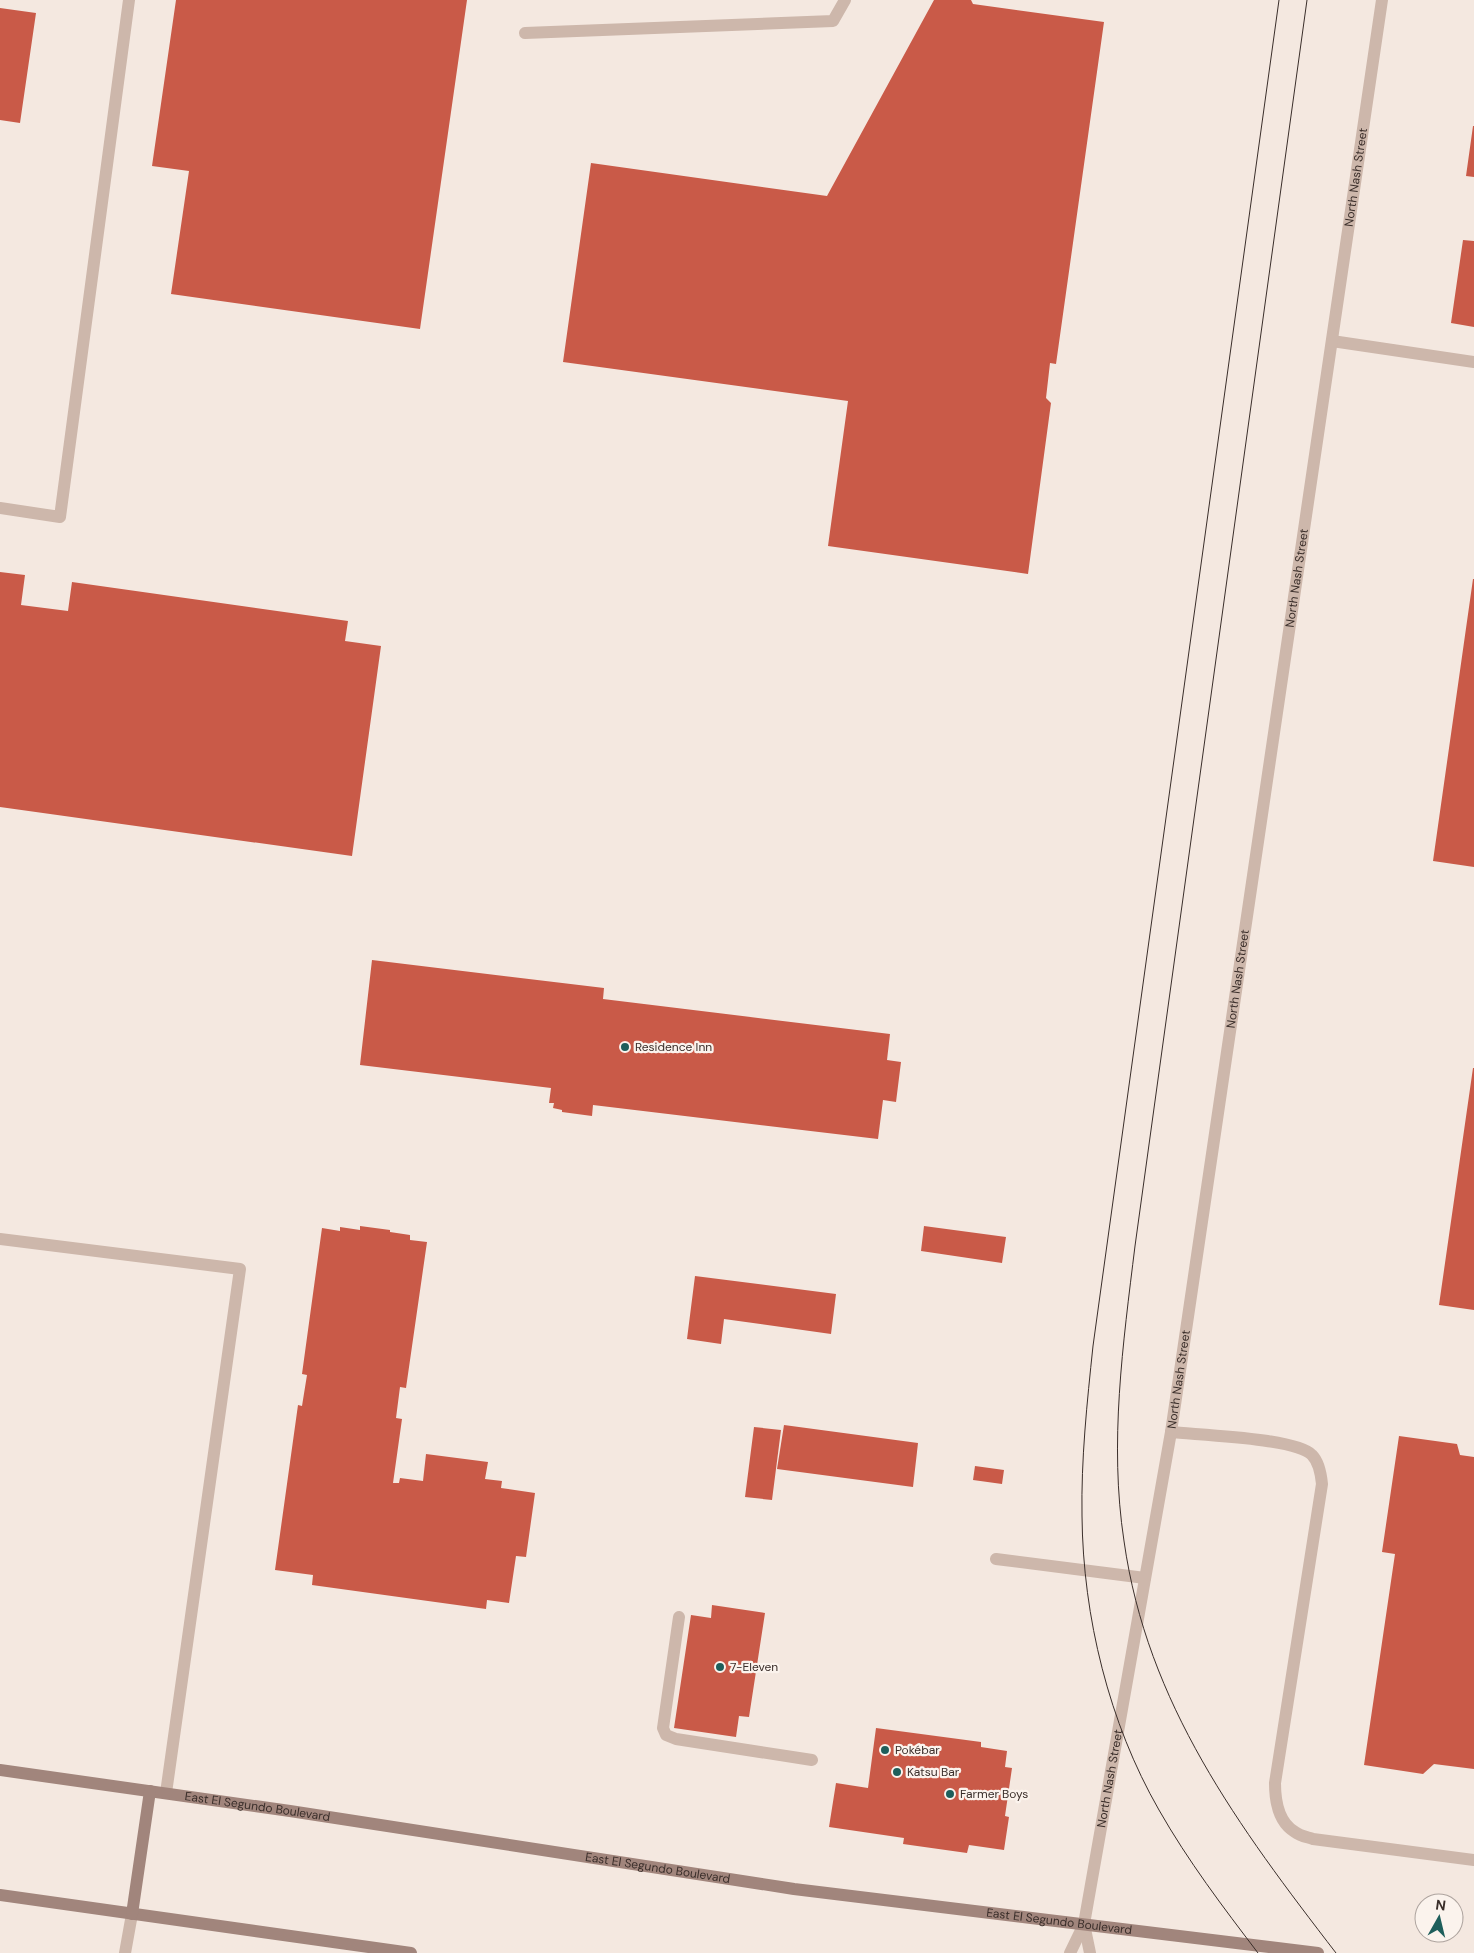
<svg xmlns="http://www.w3.org/2000/svg" width="1474" height="1953" viewBox="0 0 1474 1953" font-family="'DM Sans',sans-serif">
	<style>
		.building { fill: #c95a48 }
		.lines { fill: none; stroke-linecap: round; stroke-linejoin: round }
		.service { stroke: #cdb7ab; stroke-width: 12 }
		.tertiary { stroke: #cdb7ab; stroke-width: 12 }
		.secondary { stroke: #a1857c; stroke-width: 12 }
		.tram { stroke: #3a2e2a; stroke-width: 1 }
		.poi-dot { fill: #1e5e5b; stroke: #fbf3ed; stroke-width: 2 }
		.labels { text-anchor: middle; dominant-baseline: central; stroke-width: 4.5; stroke-linejoin: round; paint-order: stroke }
		.street-label { font-size: 12px; fill: #3a2e2a; stroke: #fbf3ed }
		.poi-label { font-size: 12px; fill: #3a2e2a; stroke: #fbf3ed; text-anchor: start }
	</style>
	<rect width="100%" height="100%" fill="#f4e8e0"/>
	<!-- building -->
	<path class="building" d="M176,0H467L420,329L171,294L189,171L152,166Z
		M934,0H971L973,4L1104,22L1056,364L1050,363L1046,398L1051,403L1028,574L828,546L848,401L563,362L591,163L827,196Z
		M0,8L36,13L20,123L0,120Z
		M1473,126H1474V177L1466,176Z
		M1463,240L1474,241V327L1451,323Z
		M0,572L25,575L21,605L68,611L72,582L348,621L345,641L381,646L352,856L0,807Z
		M1473,579H1474V867L1433,861Z
		M372,960L604,988L603,999L890,1034L887,1060L901,1062L896,1102L883,1100L878,1139L593,1105L592,1116L562,1112V1110L553,1108L554,1103H549L551,1088L360,1065Z
		M1473,1068H1474V1310L1439,1305Z
		M360,1226L390,1230V1232L410,1235V1240L427,1242L406,1388L400,1387L396,1418L402,1419L393,1483H399L400,1478L423,1481L426,1454L488,1462L485,1479L502,1481L501,1488L535,1493L526,1557L516,1556L509,1603L487,1600L486,1609L312,1585L313,1575L275,1570L298,1405L302,1406L307,1375L302,1374L322,1228L340,1231V1227L360,1230Z
		M924,1226L1006,1237L1002,1263L921,1251Z
		M695,1276L836,1294L831,1334L724,1319L721,1344L687,1339Z
		M784,1425L918,1443L913,1487L777,1469Z
		M754,1427L781,1430L772,1500L745,1497Z
		M1399,1436L1457,1444L1460,1455L1474,1457V1769L1434,1764L1423,1774L1364,1765L1395,1554L1382,1552Z
		M975,1466L1004,1470L1002,1484L973,1480Z
		M712,1605L765,1613L749,1717L739,1716L736,1737L674,1728L691,1615L711,1618Z
		M876,1728L981,1742V1747L1007,1751L1005,1767L1012,1768L1005,1816L1009,1817L1004,1850L969,1845L967,1853L903,1844L904,1838L829,1827L836,1783L868,1788Z"/>
	<g class="lines">
		<!-- service -->
		<path class="service" d="M525,33L833,21L845,0
			M1332,341L1474,362
			M0,508L60,517L129,0
			M0,1239L240,1269L166,1793
			M1171,1432C1198,1435 1296,1438 1312,1455C1319,1462 1321,1474 1322,1484L1275,1783C1275,1800 1278,1822 1295,1832C1300,1836 1307,1837 1313,1839L1474,1860
			M996,1559L1145,1578
			M679,1617L663,1728L666,1735L676,1739L812,1760
			M125,1953L132,1914"/>
		<!-- tertiary -->
		<g class="tertiary">
			<path d="M1084,1924L1090,1953"/>
			<path id="s1" d="M1070,1953L1084,1924L1171,1432L1382,0"/>
		</g>
		<!-- secondary -->
		<g class="secondary">
			<path id="s2" d="M0,1770L290,1811L794,1889L1318,1953"/>
			<path d="M0,1895L411,1953"/>
			<path d="M132,1914L150,1791"/>
		</g>
		<!-- tram -->
		<path class="tram" d="M1307,0L1135,1246C1123,1344 1109,1443 1124,1541C1147,1704 1239,1827 1336,1953
			M1258,1953C1223,1907 1188,1861 1159,1810C1109,1723 1083,1617 1082,1516C1081,1459 1087,1403 1093,1346L1279,0"/>
	</g>
	<!-- markers -->
	<g class="poi-dot">
		<circle cx="625" cy="1047" r="5"/>
		<circle cx="720" cy="1667" r="5"/>
		<circle cx="885" cy="1750" r="5"/>
		<circle cx="897" cy="1772" r="5"/>
		<circle cx="950" cy="1794" r="5"/>
	</g>
	<g class="labels">
		<!-- street labels -->
		<g class="street-label">
			<text stroke="none"><textPath href="#s1" startOffset="1800">North Nash Street</textPath></text>
			<text stroke="none"><textPath href="#s1" startOffset="1395">North Nash Street</textPath></text>
			<text stroke="none"><textPath href="#s1" startOffset="990">North Nash Street</textPath></text>
			<text stroke="none"><textPath href="#s1" startOffset="585">North Nash Street</textPath></text>
			<text stroke="none"><textPath href="#s1" startOffset="180">North Nash Street</textPath></text>
			<text stroke="none"><textPath href="#s2" startOffset="260">East El Segundo Boulevard</textPath></text>
			<text stroke="none"><textPath href="#s2" startOffset="665">East El Segundo Boulevard</textPath></text>
			<text stroke="none"><textPath href="#s2" startOffset="1070">East El Segundo Boulevard</textPath></text>
		</g>
		<!-- poi labels -->
		<g class="poi-label">
			<text x="635" y="1047">Residence Inn</text>
			<text x="730" y="1667">7-Eleven</text>
			<text x="895" y="1750">Pokébar</text>
			<text x="907" y="1772">Katsu Bar</text>
			<text x="960" y="1794">Farmer Boys</text>
		</g>
	</g>
	<!-- north arrow -->
	<g transform="translate(1439 1918) rotate(8)"><circle r="24" fill="#fbf3ed" stroke="#aea49f"/>
	<path d="M0-4L9 19L0 12L-9 19Z" fill="#1e5e5b"/>
	<text y="-8" font-size="14" font-weight="bold" text-anchor="middle" fill="#3a2e2a">N</text>
	</g>
</svg>
